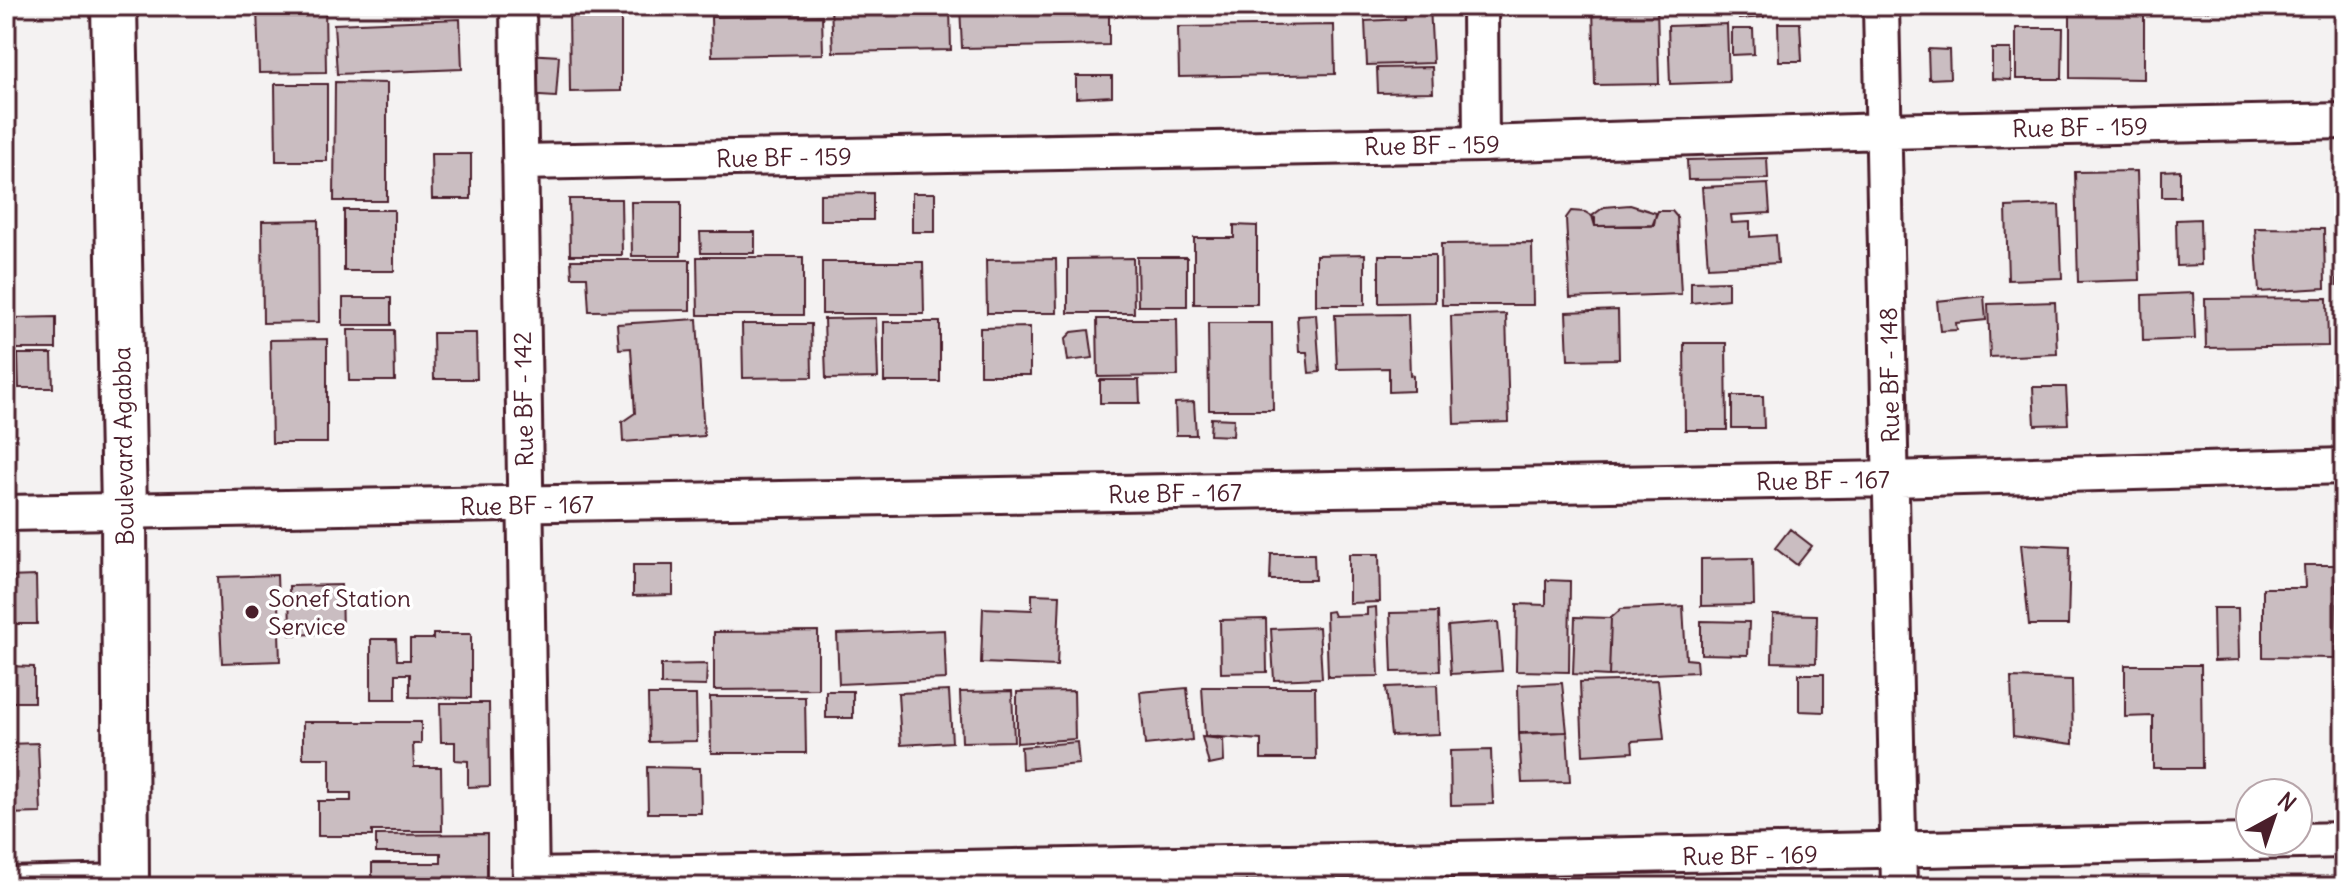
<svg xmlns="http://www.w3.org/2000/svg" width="2350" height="893" viewBox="0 0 2350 893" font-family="Delius,sans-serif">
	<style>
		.building { fill: #cabdc1; stroke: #4a1f2b; stroke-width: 2 }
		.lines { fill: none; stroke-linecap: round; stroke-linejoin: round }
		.street-casing { stroke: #4a1f2b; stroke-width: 40 }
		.secondary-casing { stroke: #4a1f2b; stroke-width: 50 }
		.street { stroke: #fff; stroke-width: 34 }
		.secondary { stroke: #fff; stroke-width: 44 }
		.poi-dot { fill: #4a1f2b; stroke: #fff; stroke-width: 3 }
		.labels { text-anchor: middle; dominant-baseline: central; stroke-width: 7; stroke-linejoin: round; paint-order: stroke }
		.street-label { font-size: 24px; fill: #4a1f2b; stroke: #fff }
		.poi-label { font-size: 24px; fill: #4a1f2b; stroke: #fff; text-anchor: start }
	</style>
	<rect width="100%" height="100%" fill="#f4f2f2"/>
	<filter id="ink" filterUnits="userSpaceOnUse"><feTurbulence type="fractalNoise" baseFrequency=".0125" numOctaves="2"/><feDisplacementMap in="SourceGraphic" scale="16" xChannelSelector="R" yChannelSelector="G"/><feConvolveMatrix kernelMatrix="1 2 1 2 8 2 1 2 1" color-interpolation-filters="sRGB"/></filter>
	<g filter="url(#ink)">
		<!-- building -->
		<path class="building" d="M257,6H325L326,72L259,73Z
			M569,6H621V91L570,92Z
			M831,6H950L951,50L833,52Z
			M960,6H1109V45L962,48Z
			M1404,6H1430L1433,63L1367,65L1365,21L1404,19Z
			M1593,6H1657L1659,84L1595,85Z
			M1737,6H1763L1764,17L1739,19Z
			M2070,6H2144V79L2070,78Z
			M2154,6H2223L2224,10L2154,12Z
			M2233,6H2333V7L2233,11Z
			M822,15L823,54L712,56L711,17Z
			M460,19L462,69L337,74L334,24Z
			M1778,23H1800L1802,61H1779Z
			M1727,24L1729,82L1670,84L1668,26Z
			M1334,25L1335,74L1179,77L1178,27Z
			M2016,28H2063L2062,79H2016Z
			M1732,29H1753L1754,54L1732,55Z
			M1928,49L1949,50L1950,78L1929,79Z
			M1992,49H2011V80L1992,79Z
			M526,54L559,56L556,97L523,95Z
			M1432,67L1433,92L1378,93L1377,68Z
			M1076,76H1112V96L1076,98Z
			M335,82L387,83V201H334Z
			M275,84H327V161H276Z
			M431,154H471V199H432Z
			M1767,158L1768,179L1688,180L1687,160Z
			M2180,170V197H2162V171Z
			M2137,171L2140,280L2078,282L2075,172Z
			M1768,184L1770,213L1731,215L1732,223L1750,222V237L1776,235L1778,263L1708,267L1702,187Z
			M873,193V220H820V194Z
			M912,193H935V232H912Z
			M569,199H621L622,255H570Z
			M631,202H681V256H632Z
			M2336,203H2344V285H2337Z
			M1630,205L1656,213L1654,225L1595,226L1592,216L1604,207Z
			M2059,205L2062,278L2008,280L2006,207Z
			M344,210H394V271H344Z
			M1571,211L1585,212L1595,218V226H1652L1658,211H1672L1677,217L1681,294L1570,298L1566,218Z
			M2200,219L2201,265L2177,266L2176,220Z
			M318,220L319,322L263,323L262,221Z
			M1234,225L1257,226V304H1194V238H1234Z
			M2255,228L2324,229L2325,288L2259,292Z
			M700,232H755V253H701Z
			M1532,243L1533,305H1442L1441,244Z
			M1365,254V305H1316V255Z
			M1379,255H1435V302L1379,303Z
			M697,257H803V315H698Z
			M1137,257H1187V306H1138Z
			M1133,258L1134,313H1068V259Z
			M1056,259L1057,313H987L986,260Z
			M571,260H690V310L589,311L587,277H572Z
			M822,262H923L924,314H822Z
			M1728,281V299L1691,303V282Z
			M2193,293L2195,339L2143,341L2142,295Z
			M1984,296L1986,320L1956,323L1957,330L1940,331L1937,301Z
			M343,298H391V325H343Z
			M2327,298L2328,346L2206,348L2205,299Z
			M2055,302L2057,354L1990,357L1988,304Z
			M1618,310L1619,359L1568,360L1566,312Z
			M1316,314L1320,372L1309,373L1307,352H1299L1297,315Z
			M1408,314L1410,375L1413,376V391L1389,392V368L1337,369L1335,315Z
			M1506,314L1509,422L1454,424L1451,316Z
			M56,317V349H14V318Z
			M876,318L878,378L826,379L824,319Z
			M697,319L704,436L623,442L622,422L635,413L631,348L619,349L617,324Z
			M1097,319H1177L1178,376L1098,377Z
			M884,322H940V382H884Z
			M1208,323H1272L1273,410H1209Z
			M742,324H811L812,377L743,378Z
			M1030,327V375H980V328Z
			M348,330H394L395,381H349Z
			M1089,330L1093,358L1068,361L1065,339L1072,332Z
			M433,333H476L477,379H434Z
			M327,339V443H272L270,340Z
			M1684,343H1726L1727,430H1685Z
			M18,354H52L53,388H19Z
			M1100,380H1139L1140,403H1100Z
			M2033,387H2066L2068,424L2035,425Z
			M1732,396H1763L1764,428H1732Z
			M1194,402L1196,435H1176L1175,403Z
			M1211,418L1234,419L1233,436L1210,435Z
			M1790,529L1812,546L1797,565L1775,548Z
			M2021,544L2070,546L2068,625H2029Z
			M1271,554H1314L1315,580H1270Z
			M1349,554H1379L1380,602L1349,603Z
			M1753,558L1754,605L1701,606V559Z
			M633,565H673V595L633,596Z
			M2304,565H2336L2335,658L2263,657V588H2305Z
			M277,575L280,661L222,663L218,577Z
			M36,576L37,624H6V577Z
			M1546,580L1570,581L1569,672L1516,671L1517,604L1546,605Z
			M341,585L342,633L290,635L289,586Z
			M1032,594L1060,595L1057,666L981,663L983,608L1032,610Z
			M2344,603V655H2339L2338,604Z
			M1683,606L1686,659L1696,660L1697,672L1609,676L1611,618L1621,609Z
			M1376,607L1379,676L1328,677L1326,612L1332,611L1334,616L1367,615V608Z
			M2213,608H2238L2239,660L2214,661Z
			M1438,612L1440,671L1392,672L1390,613Z
			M1773,614L1817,615L1816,663L1772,662Z
			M1575,617L1611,618L1609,676L1573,674Z
			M1266,619L1267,672L1221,673L1220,620Z
			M1701,621L1749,622L1748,655L1701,654Z
			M1498,622L1502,671L1451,674L1448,626Z
			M1319,627L1322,678L1274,680L1271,629Z
			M944,630L946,679L839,684L837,634Z
			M818,631V689L714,690V632Z
			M433,634H471V698L410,697V674H396V699H371V639H396L397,660H410V639H433Z
			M707,664L706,686L661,685V665Z
			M2125,665H2201L2202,768H2153V716L2125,717Z
			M7,666L34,667V702H7Z
			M1799,674H1824V712L1799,711Z
			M2011,678L2072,680L2073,744L2013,736Z
			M1658,680L1664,739L1632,741L1633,752L1583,755L1580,682Z
			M1562,683L1567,732L1519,733L1518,685Z
			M2344,684V714L2340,715L2336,685Z
			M1437,685L1439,734L1391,736L1386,687Z
			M1202,687H1315L1316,759H1261V740L1205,736Z
			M1187,688L1192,740L1145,745L1140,692Z
			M826,691H853V718H826Z
			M949,691L952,742L901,745L898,693Z
			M1012,691L1014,741L962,742L960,692Z
			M1074,691L1075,739L1017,743V692Z
			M648,695H696L697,741L649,742Z
			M710,697H805L806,753H711Z
			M440,703H489L490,786L468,787V761L455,760V742H441Z
			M303,722H421V744H413L414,767H441L442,831H372V836H318V801H351V793H330V758H303Z
			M1567,732L1570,782L1522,783L1519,734Z
			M1202,737L1223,739L1224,762L1209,765Z
			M1077,742L1079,764L1022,769L1021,747Z
			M38,743L41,813L6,814V744Z
			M1491,750L1493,804L1451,805L1450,751Z
			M647,767L700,768L701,813H648Z
			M487,834V884H437V887L372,885V863H441V853H376V835Z
			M335,882L336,887H245V883Z"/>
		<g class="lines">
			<!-- street casing -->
			<g class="street-casing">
				<path id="street" d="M518,6L531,887
					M1480,6L1481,144
					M1881,6L1899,887
					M520,162L1481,144L1884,131L2344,121
					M6,513L1891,479L2344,466
					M531,876C1135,862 1740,857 2344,840
					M6,885L126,882"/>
			</g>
			<!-- secondary casing -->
			<g class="secondary-casing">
				<path id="secondary" d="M114,6L124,510L126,887"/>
			</g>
			<!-- street -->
			<use href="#street" class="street"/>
			<!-- secondary -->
			<use href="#secondary" class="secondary"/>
		</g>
	</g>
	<!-- markers -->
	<circle class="poi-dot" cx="252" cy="612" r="8"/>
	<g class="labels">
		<!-- street labels -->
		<g class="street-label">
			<text transform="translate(2080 127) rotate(-1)">Rue BF - 159</text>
			<text transform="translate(1432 145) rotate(-1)">Rue BF - 159</text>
			<text transform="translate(784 157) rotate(-1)">Rue BF - 159</text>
			<text transform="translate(1889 375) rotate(-91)">Rue BF - 148</text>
			<text transform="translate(523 399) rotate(-91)">Rue BF - 142</text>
			<text transform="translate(123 446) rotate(-91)">Boulevard Agabba</text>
			<text transform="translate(1823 480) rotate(-1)">Rue BF - 167</text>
			<text transform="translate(1175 493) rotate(-1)">Rue BF - 167</text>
			<text transform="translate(527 505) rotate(-1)">Rue BF - 167</text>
			<text transform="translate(1750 855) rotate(-1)">Rue BF - 169</text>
		</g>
		<!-- poi labels -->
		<g class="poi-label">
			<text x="268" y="598">Sonef Station<tspan x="268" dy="28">Service</tspan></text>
		</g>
	</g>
	<!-- margin -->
	<rect width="2350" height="893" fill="none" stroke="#fff" stroke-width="32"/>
	<rect x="16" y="16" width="2318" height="861" fill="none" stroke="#4a1f2b" stroke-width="3" filter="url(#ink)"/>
	<!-- north arrow -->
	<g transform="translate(2274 817) rotate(40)"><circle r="38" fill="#ffffff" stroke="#b7a5aa" stroke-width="2"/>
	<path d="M0-6L14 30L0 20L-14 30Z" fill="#4a1f2b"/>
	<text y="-12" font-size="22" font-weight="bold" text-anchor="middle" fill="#4a1f2b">N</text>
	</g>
</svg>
